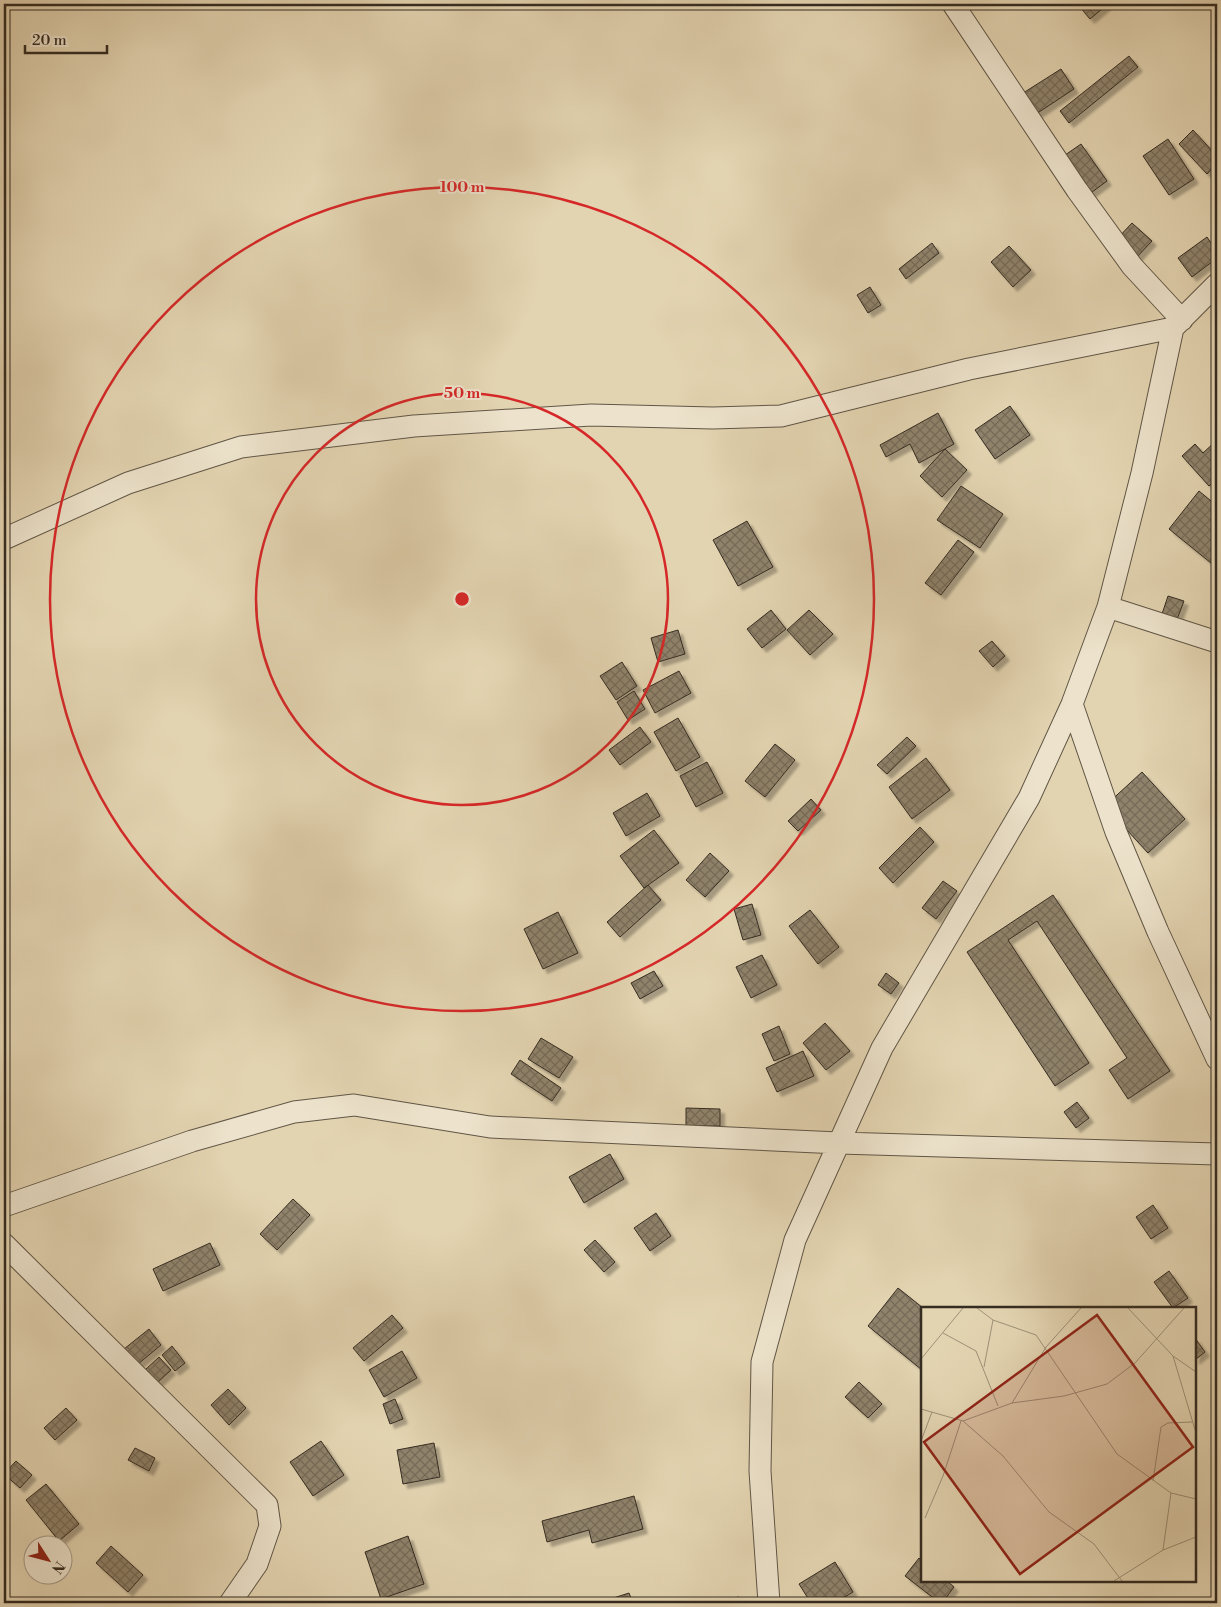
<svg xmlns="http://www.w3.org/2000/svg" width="1221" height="1607" viewBox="0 0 1221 1607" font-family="'Libre Bodoni',serif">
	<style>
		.building { fill: url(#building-cross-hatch); stroke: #352c22; filter: url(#shadow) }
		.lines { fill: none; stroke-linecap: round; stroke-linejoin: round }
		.street-casing { stroke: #605646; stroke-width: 23 }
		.street { stroke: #ede3cc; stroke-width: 21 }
		.ring { fill: none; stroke: #d62828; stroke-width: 2.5 }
		.inset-road { fill: none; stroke: #9d9178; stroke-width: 1 }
		.view { fill: #8f2418; fill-opacity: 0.15; stroke: #8f2418; stroke-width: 2.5 }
		.inset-edge { fill: none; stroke: #352c22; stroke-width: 2.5 }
		.centre { fill: #d62828; stroke: #ede3cc; stroke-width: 2.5 }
		.ring-label { font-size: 15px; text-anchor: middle; font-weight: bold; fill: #d62828; stroke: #ede3cc; stroke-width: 4; stroke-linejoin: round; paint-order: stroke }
	</style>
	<defs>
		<pattern id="building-cross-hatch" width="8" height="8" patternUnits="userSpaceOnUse" patternTransform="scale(1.25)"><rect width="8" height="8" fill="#8f836c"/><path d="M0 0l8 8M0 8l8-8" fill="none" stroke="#766b58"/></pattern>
		<filter id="shadow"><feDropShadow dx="4.5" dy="4.5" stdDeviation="1" flood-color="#0004"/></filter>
	</defs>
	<rect width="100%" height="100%" fill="#e3d4b1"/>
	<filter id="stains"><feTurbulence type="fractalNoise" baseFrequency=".004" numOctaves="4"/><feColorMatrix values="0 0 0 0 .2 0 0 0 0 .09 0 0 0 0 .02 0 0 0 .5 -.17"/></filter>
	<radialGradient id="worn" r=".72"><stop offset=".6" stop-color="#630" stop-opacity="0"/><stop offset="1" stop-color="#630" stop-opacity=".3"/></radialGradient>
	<!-- building -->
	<path class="building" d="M1083,4H1108L1090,19L1080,7Z
		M1129,56L1138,67L1069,123L1060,111Z
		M1061,69L1074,89L1033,116L1020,95Z
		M1193,130L1217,156V163L1207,174L1179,144Z
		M1168,139L1194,179L1169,195L1143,156Z
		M1081,144L1107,181L1084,198L1058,160Z
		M1132,223L1152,241L1135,259L1115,241Z
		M1207,237L1217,252V258L1192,277L1178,258Z
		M932,243L939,253L906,279L899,269Z
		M1009,246L1031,270L1013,287L991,262Z
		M870,287L881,305L868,313L857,295Z
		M1010,406L1030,435L995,459L975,430Z
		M938,413L954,444L919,463L910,444L886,457L880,445Z
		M1217,440V478L1209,486L1182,456L1195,444L1203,453Z
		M945,449L967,470L942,497L920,476Z
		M961,486L1003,514L980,548L937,520Z
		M1199,491L1217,506V556L1211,563L1169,529Z
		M747,521L773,567L738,586L713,540Z
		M958,540L974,552L941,595L925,583Z
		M1168,596L1184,601L1176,622L1161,617Z
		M771,610L786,629L762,648L747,629Z
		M809,610L833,634L810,655L787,630Z
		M678,630L685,654L658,662L651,638Z
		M992,641L1005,656L993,667L979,651Z
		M622,662L637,686L616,700L600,676Z
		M679,671L691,693L655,713L643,690Z
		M634,691L645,709L628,720L617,702Z
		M678,718L700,757L676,771L654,732Z
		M640,727L651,742L620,765L609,750Z
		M907,737L916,746L887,774L877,765Z
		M775,744L795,760L765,797L745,781Z
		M926,758L950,790L912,819L889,787Z
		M707,762L723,793L696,807L680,776Z
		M1142,772L1185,819L1148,853L1105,806Z
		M647,793L660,816L626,836L613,813Z
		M811,799L821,810L798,831L788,821Z
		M920,827L934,842L893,883L879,868Z
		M654,830L679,863L644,888L620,856Z
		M710,853L729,871L705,897L686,880Z
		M943,881L957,891L936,919L922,908Z
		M648,885L661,900L620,937L607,922Z
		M1053,895L1170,1071L1128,1099L1109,1070L1127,1058L1037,921L1008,940L1089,1063L1055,1086L967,952Z
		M752,904L761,935L743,940L734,909Z
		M810,910L839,947L818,964L789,926Z
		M558,912L578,953L543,969L524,929Z
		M762,955L777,985L751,998L736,967Z
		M654,971L663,986L640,999L631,983Z
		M886,973L899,983L891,994L878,985Z
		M825,1023L850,1051L826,1070L803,1043Z
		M779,1026L790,1054L774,1061L762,1034Z
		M541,1038L573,1057L559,1078L528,1059Z
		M803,1051L814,1076L777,1092L766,1068Z
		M520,1060L561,1088L552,1101L511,1074Z
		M1077,1102L1089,1118L1076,1128L1064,1112Z
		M686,1108L720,1109V1126H686Z
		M610,1154L624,1179L584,1203L569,1177Z
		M293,1199L310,1215L277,1250L260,1234Z
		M1153,1205L1168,1228L1151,1239L1136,1217Z
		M656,1213L671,1236L650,1251L634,1228Z
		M595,1240L615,1262L604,1272L584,1250Z
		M210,1243L220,1265L163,1291L153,1269Z
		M1169,1271L1188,1298L1173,1308L1154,1282Z
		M898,1288L923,1308L922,1370L868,1326Z
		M392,1315L403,1328L364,1361L353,1348Z
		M149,1329L161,1345L132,1369L119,1353Z
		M1195,1338L1205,1352L1195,1360Z
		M172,1346L185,1363L175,1371L162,1355Z
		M402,1351L417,1378L384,1397L369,1370Z
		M159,1357L171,1370L144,1395L132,1382Z
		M859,1382L882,1404L868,1418L845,1397Z
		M228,1389L246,1408L229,1425L211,1405Z
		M395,1399L403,1419L390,1424L383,1404Z
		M66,1408L77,1420L55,1440L44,1428Z
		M321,1441L344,1475L313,1496L290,1462Z
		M434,1443L440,1477L403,1484L397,1450Z
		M135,1448L155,1458L149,1471L128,1460Z
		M16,1461L32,1475L20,1488L4,1474Z
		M46,1484L79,1524L59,1541L26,1500Z
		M634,1496L643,1529L592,1543L589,1530L547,1542L542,1521Z
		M408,1536L424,1584L381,1599L365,1552Z
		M111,1546L143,1575L128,1592L96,1563Z
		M919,1558L922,1561V1581H947L954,1587L942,1603H940L905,1576Z
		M835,1562L853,1592L835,1603H811L799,1584Z
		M629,1593L633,1603H598Z
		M739,1597L740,1603H708Z"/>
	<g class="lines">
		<!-- street casing -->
		<g class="street-casing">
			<path id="street" d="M953,4L1077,190L1132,266L1182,320
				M4,539L128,483L241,447L414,426L591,415L713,418L781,416L969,369L1173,328
				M1108,607L1217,642
				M1072,704L1116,832L1158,932L1217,1059
				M4,1206L192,1141L294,1112L354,1105L490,1127L839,1143L1217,1154
				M4,1244L267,1505L270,1526L257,1564L230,1603
				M769,1603L760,1471L762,1362L795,1240L882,1048L1029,798L1072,704L1108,607L1142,473L1173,328L1217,284"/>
		</g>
		<!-- street -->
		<use href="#street" class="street"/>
	</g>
	<!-- distance rings -->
	<g class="ring">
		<circle cx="462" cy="599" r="206"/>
		<circle cx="462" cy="599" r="412"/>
	</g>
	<!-- overview -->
	<g transform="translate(921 1307)">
		<rect width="275" height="275" fill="#e3d4b1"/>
		<path class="inset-road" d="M56,1L72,13L115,28L196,147L250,186L275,192M207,1L252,49L275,65M22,26L55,44L77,99M252,49L275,126M0,52L42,1M63,60L72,13M91,96L125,40L160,1M0,102L42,114L91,96L143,89L186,77L214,56L263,1M42,114L82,149L128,205L173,237L201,274M0,134L11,105M232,174L240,120L247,116L271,115M4,211L22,169L40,114M242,243L250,186M193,274L242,243L275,230"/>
		<path class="view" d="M176,8L272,140L99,267L3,135Z"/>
		<rect width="275" height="275" class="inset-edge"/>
	</g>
	<circle cx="462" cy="599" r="8" class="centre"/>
	<g class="ring-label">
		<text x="462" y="192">100 m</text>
		<text x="462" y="398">50 m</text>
	</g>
	<!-- margin -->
	<rect width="1221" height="1607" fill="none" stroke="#e3d4b1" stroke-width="20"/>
	<rect x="5" y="5" width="1211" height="1597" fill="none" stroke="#352c22" stroke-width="2.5"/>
	<rect x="10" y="10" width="1201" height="1587" fill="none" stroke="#352c22"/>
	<!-- north arrow -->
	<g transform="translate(48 1560) rotate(126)"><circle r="24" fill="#ede3cc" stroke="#a39a88"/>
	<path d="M0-4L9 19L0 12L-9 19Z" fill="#8f2418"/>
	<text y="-8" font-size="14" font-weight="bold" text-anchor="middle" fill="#352c22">N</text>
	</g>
	<!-- scale -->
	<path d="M25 45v8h82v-8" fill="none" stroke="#352c22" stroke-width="2.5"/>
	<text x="32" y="45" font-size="15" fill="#352c22" stroke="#ede3cc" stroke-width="4" paint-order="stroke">20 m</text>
	<rect width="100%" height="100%" filter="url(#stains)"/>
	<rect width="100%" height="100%" fill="url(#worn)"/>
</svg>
